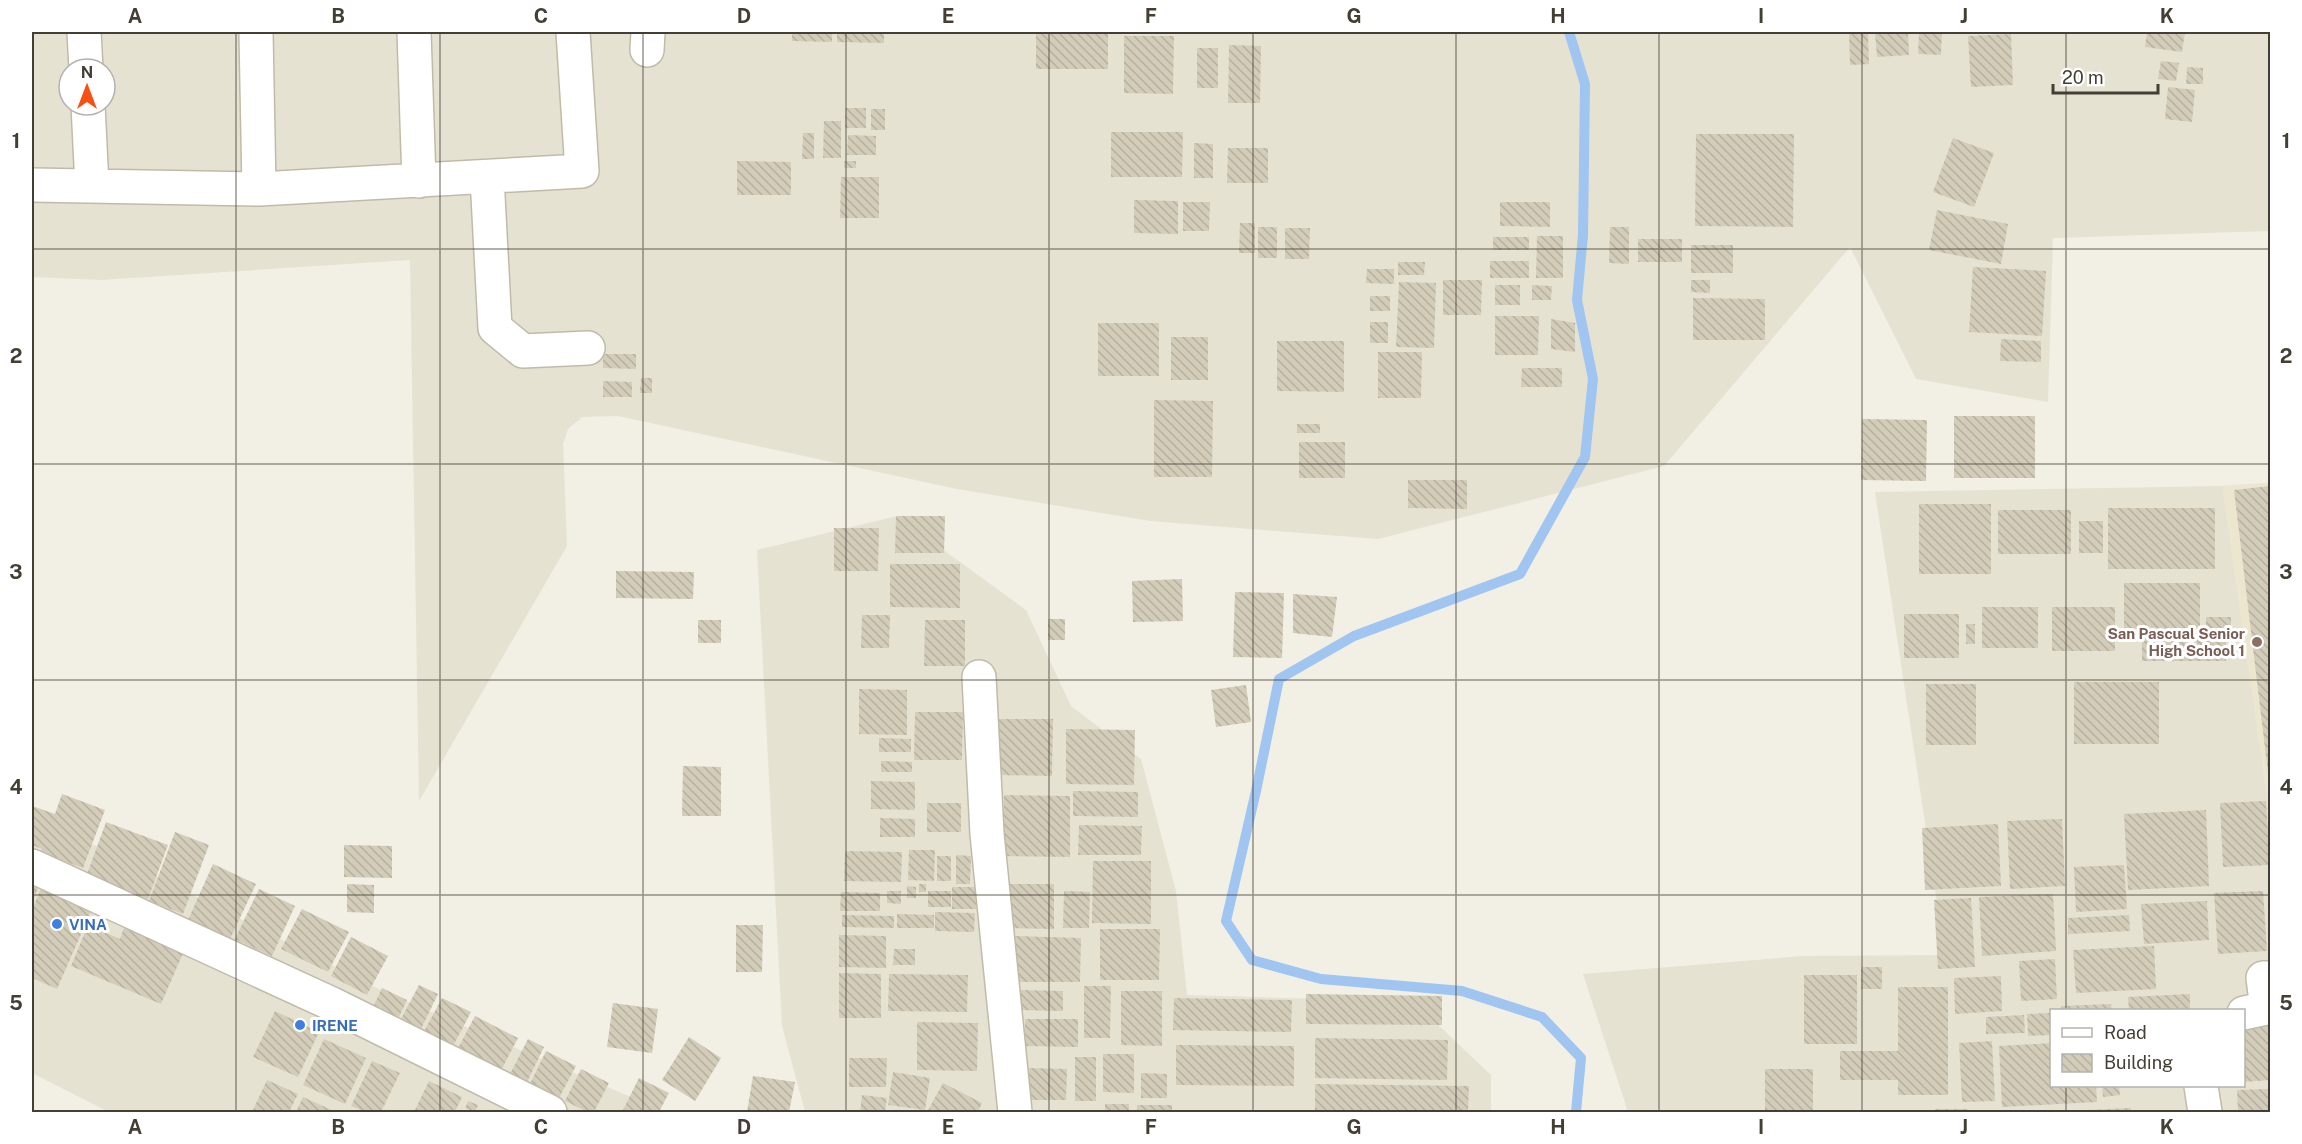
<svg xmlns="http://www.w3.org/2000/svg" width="2302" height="1144" viewBox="0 0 2302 1144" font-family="'Public Sans',sans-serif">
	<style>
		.residential { fill: #e6e2d2; fill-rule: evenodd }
		.education { fill: #ebe6cd }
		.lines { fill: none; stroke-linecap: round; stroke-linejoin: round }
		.stream { stroke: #9fc5f0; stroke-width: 10 }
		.building { fill: url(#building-back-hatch) }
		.street-casing { stroke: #c0bba9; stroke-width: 36 }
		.street { stroke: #fff; stroke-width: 33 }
		.grid { fill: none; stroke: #443f34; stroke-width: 1.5; stroke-opacity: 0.55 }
		.education-dot { fill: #8d6e63; stroke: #fff; stroke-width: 2 }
		.shop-dot { fill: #3f7fe0; stroke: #fff; stroke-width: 2 }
		.labels { text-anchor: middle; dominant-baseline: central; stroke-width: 6; stroke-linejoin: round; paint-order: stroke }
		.education-label { font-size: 15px; font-weight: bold; fill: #785e54; stroke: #fff; text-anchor: end }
		.shop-label { font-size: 15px; font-weight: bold; fill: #366cbe; stroke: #fff; text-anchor: start }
		.neatline { fill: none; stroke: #443f34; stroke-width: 2 }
		.grid-label { font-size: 20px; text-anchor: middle; font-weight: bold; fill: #443f34 }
	</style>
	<defs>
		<pattern id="building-back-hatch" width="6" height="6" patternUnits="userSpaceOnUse" patternTransform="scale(1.5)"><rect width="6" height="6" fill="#d3ccb9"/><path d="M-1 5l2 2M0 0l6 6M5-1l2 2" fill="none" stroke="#b6b0a0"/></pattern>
	</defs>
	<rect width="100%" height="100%" fill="#f2efe4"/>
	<!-- residential -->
	<path class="residential" d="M32,32H2270V231L2053,238L2048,402L1916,379L1850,247L1664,466L1378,539L1150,521L957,489L618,416L582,417L568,429L563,444L567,546L419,801L410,260L101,280L32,277ZM69,69H105V105H69Z
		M2270,483V1112H1628L1583,974L1803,956L1945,955L1875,492L2222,486ZM2052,1010H2244V1086H2052Z
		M897,516L1026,610L1071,706L1141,759L1176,891L1187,995L1414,1002L1491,1075V1112H805L782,1026L757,550Z
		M32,821L80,838L389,994L666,1112H109L32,1073Z"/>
	<!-- education -->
	<path class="education" d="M2270,483V797L2267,798L2222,486Z"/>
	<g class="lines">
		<!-- stream -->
		<path class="stream" d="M1569,32L1585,84L1583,235L1577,300L1593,379L1585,457L1520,574L1354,636L1279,679L1256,791L1226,921L1252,960L1321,979L1462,991L1542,1017L1581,1058L1576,1112"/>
	</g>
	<!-- building -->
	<path class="building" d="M792,32H832V42L792,41Z
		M837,32H884V43L837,42Z
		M1036,32H1108V69H1036Z
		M1849,32H1868L1869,64L1850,65Z
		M1875,32H1908L1909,55L1877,57Z
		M2147,32H2185L2182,52L2145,47Z
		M1919,33H1942L1941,55L1918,54Z
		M2011,34L2013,85L1971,87L1968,36Z
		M1124,36H1174L1173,94L1124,93Z
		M1229,45L1261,46L1260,103H1228Z
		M1197,48H1218V88H1197Z
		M2161,61L2179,63L2176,81L2158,79Z
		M2187,67L2203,68V84H2186Z
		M2168,87L2195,90L2192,122L2165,119Z
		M845,108H866V128H845Z
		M871,109H885V130H871Z
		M824,121H841V158H823Z
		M1111,132H1183L1182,177H1111Z
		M803,133H814V159H802Z
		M1696,134H1794L1793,227L1695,226Z
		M848,135L876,136V155H847Z
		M1953,138L1994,153L1974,207L1933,192Z
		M1194,143L1213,144V178H1194Z
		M1228,148H1268V183H1227Z
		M737,161L791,162V195H737Z
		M844,161H856V168H844Z
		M841,177H879V218H840Z
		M1134,200L1178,201V234L1134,233Z
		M1183,202H1210L1209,231H1183Z
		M1500,202H1550V227L1500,226Z
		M1937,210L2008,224L2001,264L1929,250Z
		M1240,223H1255V253H1239Z
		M1258,227H1277V258H1258Z
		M1610,227H1629V264L1609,263Z
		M1285,228H1310L1309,259H1285Z
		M1537,236H1563V278H1536Z
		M1493,237H1529V250H1493Z
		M1638,239H1682V262H1638Z
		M1691,245H1733V273H1691Z
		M1490,261H1529V278H1490Z
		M1398,262H1425L1424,275H1398Z
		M1973,267L2046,271L2042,336L1969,332Z
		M1367,269H1394V284L1366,283Z
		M1443,280H1482L1481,315H1443Z
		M1691,280H1710V293L1691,292Z
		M1399,282L1436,283L1434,348L1396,347Z
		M1495,285H1520V305H1495Z
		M1532,285L1552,286L1551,300H1532Z
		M1370,296H1390V311H1370Z
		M1693,298L1765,299V340H1693Z
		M1495,316H1539L1538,355H1495Z
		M1551,319L1575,323V352L1551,349Z
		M1370,322H1388V343H1370Z
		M1098,323H1159V376H1098Z
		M1171,337H1208V380H1171Z
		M2001,339L2041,341V362L2000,361Z
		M1277,341H1344V392L1277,391Z
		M1378,352H1422L1421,398H1378Z
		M603,354H636V369L603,368Z
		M1522,368H1562V387H1521Z
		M641,378H652V393H640Z
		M603,381L632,382V397H603Z
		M1154,400L1213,401L1212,477H1154Z
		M1954,416H2035V478H1954Z
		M1862,419L1927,420L1926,481L1861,480Z
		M1297,424H1320V433H1297Z
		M1299,442H1345V478H1299Z
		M1408,480H1467V509L1408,508Z
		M2270,486V781H2269L2234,490Z
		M1919,504H1991V574H1919Z
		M2108,508H2215V569H2108Z
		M1998,510H2071V554H1998Z
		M896,516H945L944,553H895Z
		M2079,521H2103V553H2079Z
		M834,528H879L878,571H834Z
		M890,564H960V608L890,607Z
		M616,571L694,572L693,599L616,598Z
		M1182,579L1183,621L1133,622L1132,581Z
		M2124,583H2200V629H2124Z
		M1235,592L1284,593L1282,658L1233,657Z
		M1293,594L1337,597L1332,637L1293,633Z
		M1982,607H2038V648H1982Z
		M2052,607H2115V651H2052Z
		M1904,614H1959V658H1904Z
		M862,615H890L889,648H861Z
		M2206,617H2231V631H2206Z
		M1048,619H1065V640H1048Z
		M698,620H721V643H698Z
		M925,620H965V666H924Z
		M1966,624H1975V644H1966Z
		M2142,636H2226V661H2142Z
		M2074,682H2159V744H2074Z
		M1926,684H1976V745H1926Z
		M1246,685L1251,722L1216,727L1211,690Z
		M859,689L907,690V735L859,734Z
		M915,712H963L962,760H914Z
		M996,719H1053L1052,776L995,775Z
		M1066,729L1135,730L1134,785L1066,784Z
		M879,738L911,739V752H879Z
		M881,761L912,762V772H881Z
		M683,766L721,767V816H682Z
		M871,781L915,782V810L871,809Z
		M1073,791L1138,792V817L1073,816Z
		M62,794L105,810L83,868L40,853L42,849L32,845V806L55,814Z
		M1004,795L1070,796V857L1004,856Z
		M2266,801L2270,865L2223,867L2220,803Z
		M927,803H961V832H927Z
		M2206,810L2209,886L2128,890L2124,814Z
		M880,818L915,819V837H880Z
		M2062,819L2065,886L2010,889L2007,821Z
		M106,822L168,845L148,899L86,877Z
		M1998,824L2001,886L1925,890L1922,828Z
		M1079,825L1142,826L1141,855H1078Z
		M175,832L209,845L183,914L149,901Z
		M344,845L392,846V878L344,877Z
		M909,850H935L934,881L908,880Z
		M845,851L902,852L901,882L844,881Z
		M956,855L971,856L970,884H956Z
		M937,856H951V881H937Z
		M1093,861H1151V924L1092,923Z
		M213,864L256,884L230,939L188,920Z
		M2124,865L2127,909L2076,912L2074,867Z
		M32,883L39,886L32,903Z
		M347,884L374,885V913L347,912Z
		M919,884H926V892H919Z
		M1004,884H1054V929L1004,928Z
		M42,886L92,909L57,989L32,978V910Z
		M907,886L916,887V898H907Z
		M952,887H976V909H952Z
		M259,889L295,906L272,956L235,939Z
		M887,891H901V904L887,903Z
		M928,891H951V907H928Z
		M1064,891L1090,892L1089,928H1063Z
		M2263,891L2267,951L2218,954L2214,893Z
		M841,892L880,893V911H840Z
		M2053,894L2056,951L1982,956L1979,897Z
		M1971,898L1975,967L1938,969L1934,900Z
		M2207,901L2209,940L2144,944L2141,904Z
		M302,909L349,932L328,972L281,949Z
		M935,912L975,913L974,932L935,931Z
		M897,914L934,915V928H897Z
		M842,915L894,916V928L842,927Z
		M2129,915L2130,931L2068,934V918Z
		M88,925L120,939L125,925L184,951L161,1004L71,966Z
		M736,925H763L762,972H736Z
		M1100,929H1160L1159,980H1100Z
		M839,935L886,936V968L839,967Z
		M1012,936L1081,938L1080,982H1012Z
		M351,937L388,956L367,995L331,976Z
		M2154,946L2156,989L2076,993L2073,950Z
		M894,949H915V965H893Z
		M2055,959L2057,999L2021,1001L2019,961Z
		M1861,967H1882V989H1861Z
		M839,973L881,974V1018H839Z
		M889,974L968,975L967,1012L888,1011Z
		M1804,975H1857V1044H1804Z
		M2001,976L2002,1011L1955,1014L1954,978Z
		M419,985L438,994L421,1029L401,1019Z
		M1084,986H1111L1110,1038H1084Z
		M1898,987H1948V1095H1898V1080H1840V1051H1898Z
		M382,988L407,1000L398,1019L373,1007Z
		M1018,990L1063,991V1011L1018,1010Z
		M1121,991H1162V1046L1121,1045Z
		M1306,994L1442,996V1025L1306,1024Z
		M2190,994V1010H2129L2128,997Z
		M442,998L471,1012L451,1050L422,1035Z
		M1174,998L1292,1000L1291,1032L1173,1030Z
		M613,1003L658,1009L652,1053L607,1047Z
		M2111,1004L2112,1010H2061V1006Z
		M275,1011L319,1032L298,1077L253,1057Z
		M2052,1013V1035L2028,1036L2027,1014Z
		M2024,1015L2025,1033L1986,1034V1017Z
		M475,1016L518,1038L498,1076L455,1054Z
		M2270,1016V1080L2244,1082V1017Z
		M1025,1019H1078V1047L1025,1046Z
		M917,1022L978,1023L977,1071L917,1070Z
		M689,1037L721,1058L695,1101L662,1080Z
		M1315,1038L1448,1040L1447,1080L1315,1078Z
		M324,1039L366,1058L345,1104L303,1085Z
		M528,1039L544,1047L526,1084L509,1076Z
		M1992,1041L1995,1101L1962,1102L1959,1043Z
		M2052,1043V1086H2096L2097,1102L2002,1107L1999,1046Z
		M1176,1045L1294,1046V1086L1176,1085Z
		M546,1051L576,1066L559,1098L530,1084Z
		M1103,1054H1134V1093L1103,1092Z
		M1075,1057H1096V1101H1075Z
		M849,1058H887L886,1087H849Z
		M372,1061L400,1073L381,1112H366L351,1106Z
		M1029,1068L1067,1069L1066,1100H1029Z
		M581,1069L609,1083L594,1112H588L565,1101Z
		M1765,1069H1813V1112H1765Z
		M893,1072L930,1078L925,1110L888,1105Z
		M1141,1073L1167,1074V1098H1141Z
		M753,1076L795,1082L789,1112H747Z
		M639,1078L669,1093L659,1112H622Z
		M267,1080L298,1094L289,1112H252Z
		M429,1081L462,1097L455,1112H414Z
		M943,1083L982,1103L978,1112H927Z
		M1315,1084L1469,1086L1468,1112H1315Z
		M2102,1086H2119L2120,1095L2103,1097Z
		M2268,1089L2269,1112H2238L2237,1090Z
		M862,1095L887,1098L885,1112H860Z
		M303,1097L336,1112H296Z
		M468,1101L478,1105L475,1112L465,1108Z
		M1105,1104H1129V1112H1105Z
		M1137,1105H1172V1112H1137Z
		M2131,1108V1112H2088L2087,1110Z
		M1935,1109H1968V1112H1935Z"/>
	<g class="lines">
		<!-- street casing -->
		<g class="street-casing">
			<path id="street" d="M84,32L86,69
				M256,32L259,189
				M414,32L419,181
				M647,50L648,32
				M88,105L92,186
				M487,177L495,328L523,351L588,348
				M32,185L259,189L582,171L573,32
				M979,677L987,834L1015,1112
				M32,866L332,1004L550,1112
				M2244,1013L2267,1008L2263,978H2270
				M2201,1086L2205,1112"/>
		</g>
		<!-- street -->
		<use href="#street" class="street"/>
	</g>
	<!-- grid -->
	<path class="grid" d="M236,32V1112M440,32V1112M643,32V1112M846,32V1112M1049,32V1112M1253,32V1112M1456,32V1112M1659,32V1112M1862,32V1112M2066,32V1010M32,249H2270M32,464H2270M32,680H2270M32,895H2270M2066,1086V1112"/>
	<!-- markers -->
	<circle class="education-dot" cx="2257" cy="642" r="6"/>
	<g class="shop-dot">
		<circle cx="57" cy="924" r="6"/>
		<circle cx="300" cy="1025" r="6"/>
	</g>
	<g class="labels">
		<!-- education labels -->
		<g class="education-label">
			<text x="2245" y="633">San Pascual Senior<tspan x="2245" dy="17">High School 1</tspan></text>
		</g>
		<!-- shop labels -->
		<g class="shop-label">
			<text x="69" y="924">VINA</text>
			<text x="312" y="1025">IRENE</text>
		</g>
	</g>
	<!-- border -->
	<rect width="2302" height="1144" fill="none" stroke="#ffffff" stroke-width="66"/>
	<!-- legend -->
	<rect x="2050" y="1009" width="195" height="78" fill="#ffffff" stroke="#b4b2ae" stroke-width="1.5"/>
	<rect x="2062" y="1028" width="30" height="9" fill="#ffffff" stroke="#b4b2ae" stroke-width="1.5"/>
	<text x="2104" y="1039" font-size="18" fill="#443f34">Road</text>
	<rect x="2062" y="1054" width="30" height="18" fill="url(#building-back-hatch)" stroke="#b4b2ae" stroke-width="1.5"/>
	<text x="2104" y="1069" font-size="18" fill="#443f34">Building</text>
	<!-- north arrow -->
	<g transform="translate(87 87)"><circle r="28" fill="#ffffff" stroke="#b4b2ae" stroke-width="1.5"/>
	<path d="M0-4.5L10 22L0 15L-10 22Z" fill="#fa4f12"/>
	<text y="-9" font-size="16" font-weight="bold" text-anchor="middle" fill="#443f34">N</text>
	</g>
	<!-- scale -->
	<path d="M2053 84v9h105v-9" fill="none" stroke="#443f34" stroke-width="3"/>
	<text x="2062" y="84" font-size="18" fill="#443f34" stroke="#ffffff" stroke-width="4.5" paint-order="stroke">20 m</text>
	<rect x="33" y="33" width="2236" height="1078" class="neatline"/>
	<g class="grid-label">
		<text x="135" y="23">A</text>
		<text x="338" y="23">B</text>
		<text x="541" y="23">C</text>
		<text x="744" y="23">D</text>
		<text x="948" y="23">E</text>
		<text x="1151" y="23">F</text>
		<text x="1354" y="23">G</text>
		<text x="1558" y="23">H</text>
		<text x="1761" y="23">I</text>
		<text x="1964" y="23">J</text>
		<text x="2167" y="23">K</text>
		<text x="16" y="148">1</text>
		<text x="2286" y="148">1</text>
		<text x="16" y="363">2</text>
		<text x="2286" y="363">2</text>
		<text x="16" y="579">3</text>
		<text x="2286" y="579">3</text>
		<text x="16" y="794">4</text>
		<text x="2286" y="794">4</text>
		<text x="16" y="1010">5</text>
		<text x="2286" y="1010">5</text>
		<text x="135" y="1134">A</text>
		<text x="338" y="1134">B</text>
		<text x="541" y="1134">C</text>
		<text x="744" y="1134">D</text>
		<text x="948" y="1134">E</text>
		<text x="1151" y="1134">F</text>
		<text x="1354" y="1134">G</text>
		<text x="1558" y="1134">H</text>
		<text x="1761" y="1134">I</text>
		<text x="1964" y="1134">J</text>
		<text x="2167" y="1134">K</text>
	</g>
</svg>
